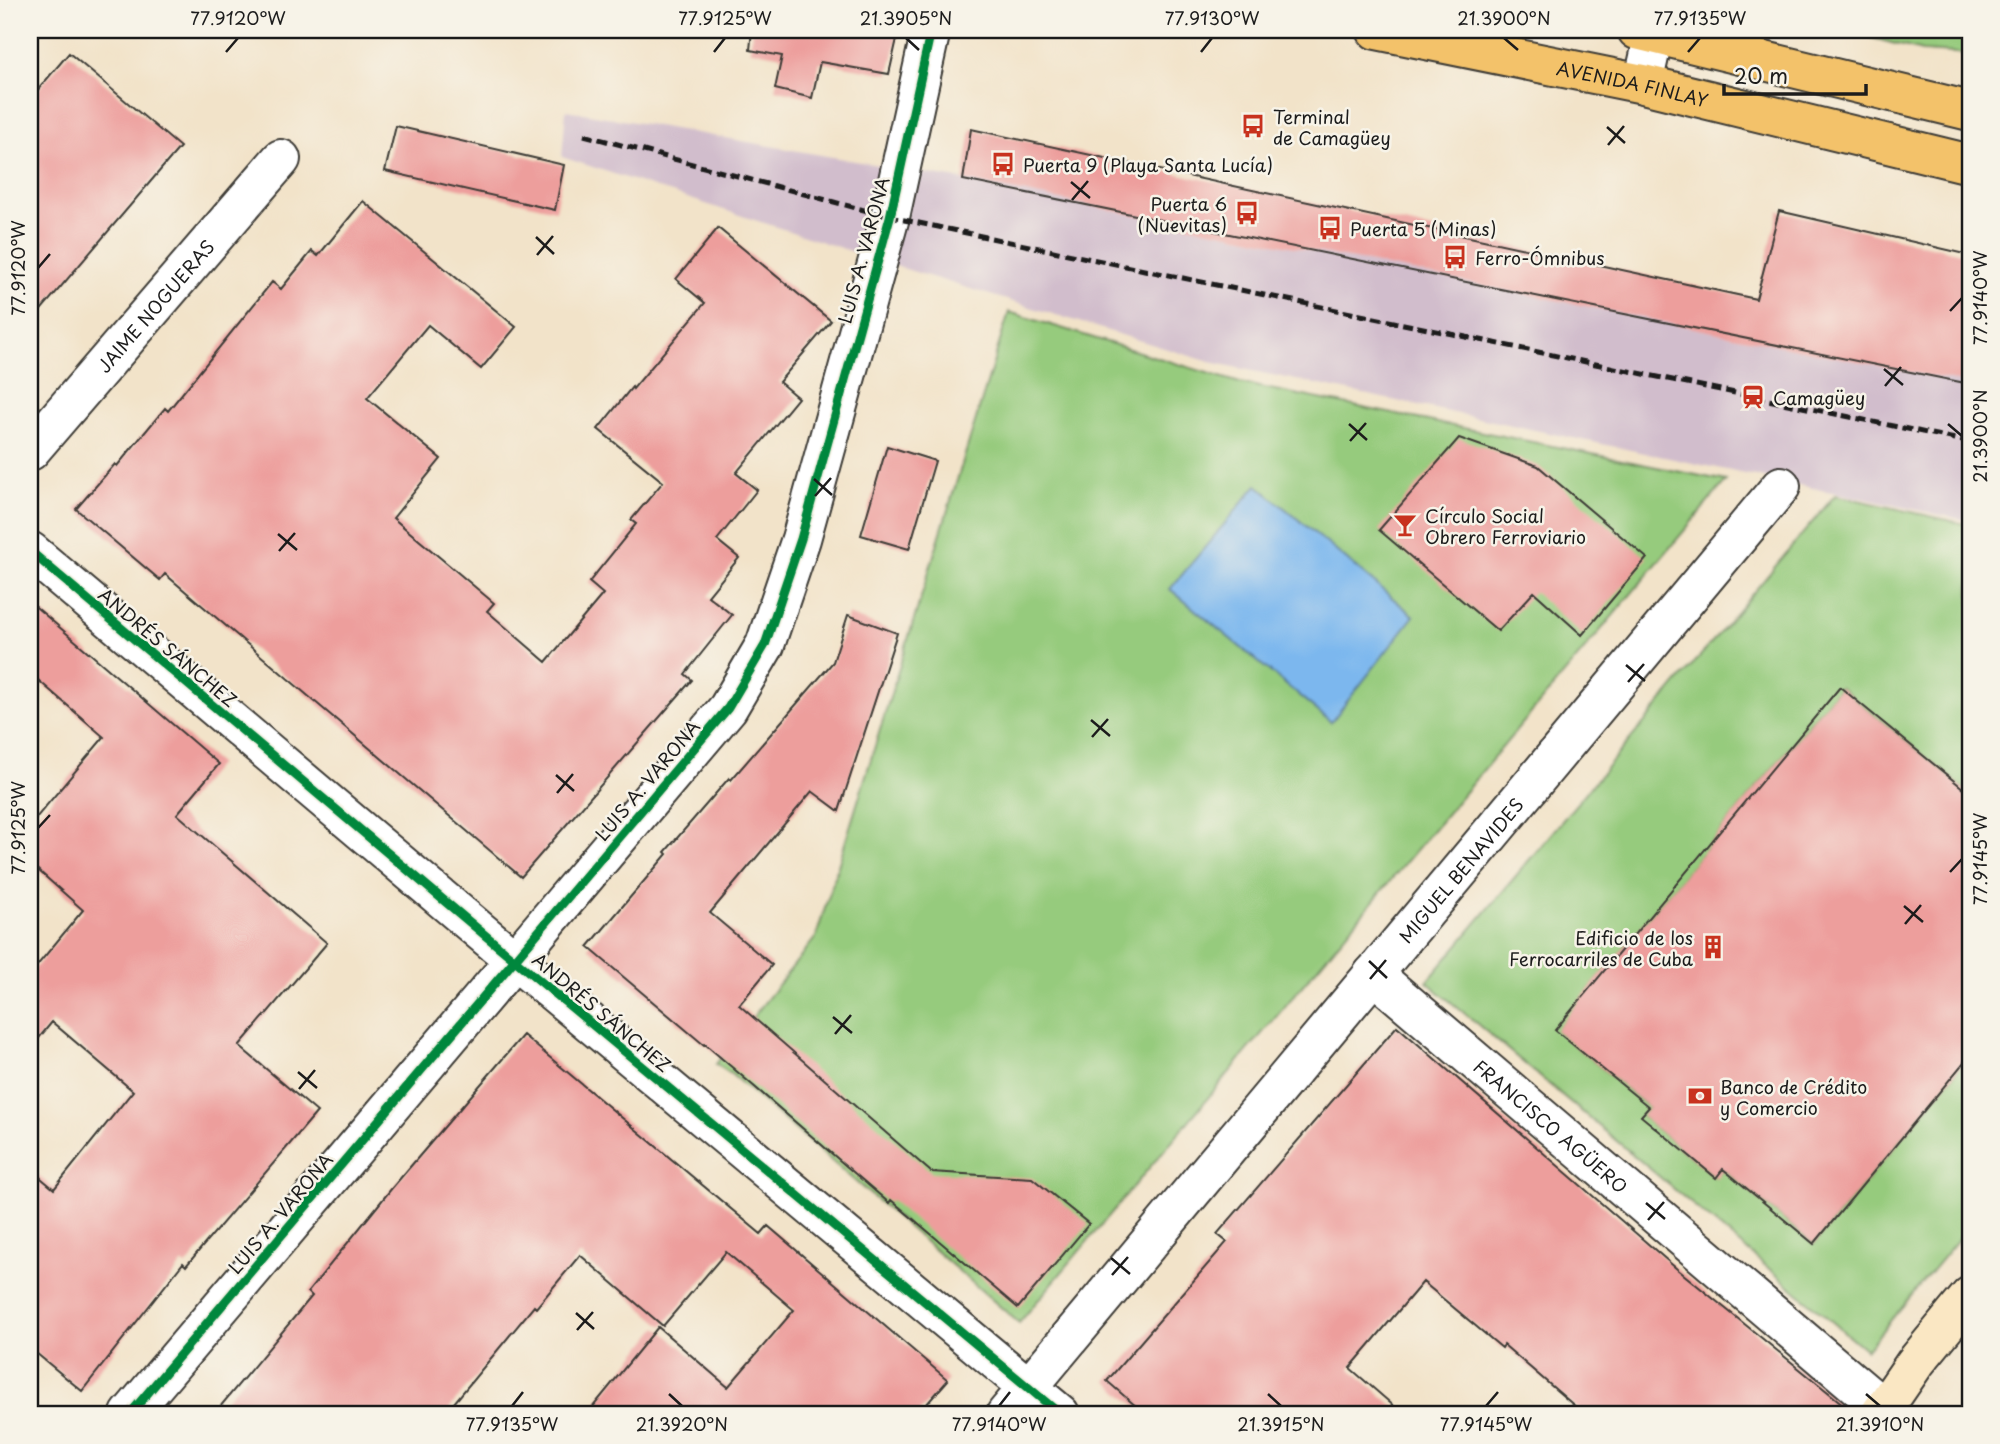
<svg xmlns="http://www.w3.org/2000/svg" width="2000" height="1444" viewBox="0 0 2000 1444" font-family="'Playpen Sans',sans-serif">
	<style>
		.industrial { fill: #d1bdcc }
		.green { fill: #96cb7d; stroke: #59744c; stroke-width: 2 }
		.water { fill: #7cb7ee; stroke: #4c6a85; stroke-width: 2 }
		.building { fill: #ed9e9c }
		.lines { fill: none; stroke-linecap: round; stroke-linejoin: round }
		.street-casing { stroke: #3c3a36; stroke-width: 42 }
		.secondary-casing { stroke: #3c3a36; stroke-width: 42 }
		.primary-casing { stroke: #3c3a36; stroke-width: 42 }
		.street { stroke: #fff; stroke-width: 38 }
		.secondary { stroke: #fae7c3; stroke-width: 38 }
		.primary { stroke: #f3c26a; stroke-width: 38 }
		.rail { stroke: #1c1c1c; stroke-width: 5; stroke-dasharray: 10 5; stroke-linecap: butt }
		.cycleway-casing { stroke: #f7f3e8; stroke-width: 13 }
		.cycleway { stroke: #00873e; stroke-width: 9 }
		.ticks { fill: none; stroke: #1c1c1c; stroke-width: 2.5 }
		.labels { text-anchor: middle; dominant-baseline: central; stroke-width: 5; stroke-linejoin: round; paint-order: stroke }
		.street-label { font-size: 18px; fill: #1c1c1c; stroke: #f7f3e8 }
		.poi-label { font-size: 18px; fill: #1c1c1c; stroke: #f7f3e8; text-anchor: start }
		.neatline { fill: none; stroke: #1c1c1c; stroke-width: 2.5 }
		.ticks-label { font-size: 18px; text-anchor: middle; fill: #1c1c1c }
	</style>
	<rect width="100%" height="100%" fill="#f7f3e8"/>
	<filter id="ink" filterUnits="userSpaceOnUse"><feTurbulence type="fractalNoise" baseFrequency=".0143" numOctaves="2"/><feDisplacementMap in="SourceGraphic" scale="14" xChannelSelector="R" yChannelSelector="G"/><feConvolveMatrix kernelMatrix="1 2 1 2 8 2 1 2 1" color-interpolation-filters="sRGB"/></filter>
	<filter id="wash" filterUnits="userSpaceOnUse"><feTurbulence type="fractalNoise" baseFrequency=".00686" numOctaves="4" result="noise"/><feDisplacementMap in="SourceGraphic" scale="28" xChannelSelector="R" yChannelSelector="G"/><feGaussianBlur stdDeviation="1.57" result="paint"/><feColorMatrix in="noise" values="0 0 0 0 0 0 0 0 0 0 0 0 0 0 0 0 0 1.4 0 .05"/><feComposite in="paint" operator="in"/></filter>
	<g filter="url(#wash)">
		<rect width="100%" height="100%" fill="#f2e3c9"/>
		<!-- industrial -->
		<path class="industrial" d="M566,110L963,180L1970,384V521L1210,362L902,268L562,157Z"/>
		<!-- green -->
		<path class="green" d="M1842,30H1970V54L1922,51Z
			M1009,312L1240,383L1726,481L1019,1323L731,1074L716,1064L816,937Z
			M1835,495L1970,525V794L1840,687L1556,1030L1649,1107L1642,1116L1715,1177L1723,1169L1814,1244L1970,1055V1225L1866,1350L1427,982Z"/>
		<!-- water -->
		<path class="water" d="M1257,485L1414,616L1331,722L1170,589Z"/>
		<g id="blocks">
			<!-- building -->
			<path class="building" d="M752,30H899L889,74L820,62L812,98L775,89L782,56L750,50Z
				M69,53L180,147L30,323V99Z
				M396,126L564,165L555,210L385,171Z
				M971,129L1756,299L1779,211L1970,255V384L963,180Z
				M363,201L516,327L481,369L428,325L367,398L441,459L393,518L494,603L487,611L546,662L603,594L589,582L636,524L631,520L663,482L598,429L632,387L633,389L705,303L676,279L718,228L831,321L779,382L798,398L736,473L757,490L717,540L739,558L708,596L732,615L685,674L692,680L521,877L165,574L160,580L76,509L115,464L117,466L165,408L168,411L272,282L281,289L312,251L318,256Z
				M1459,438L1538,466L1647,558L1582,635L1534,592L1498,631L1379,530Z
				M887,446L935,461L909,549L861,535Z
				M30,602L219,764L177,814L327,943L239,1046L317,1112L186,1266L183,1263L82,1391L30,1348V1169L54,1189L133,1091L52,1022L30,1049V974L83,910L30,863V825L104,737L30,673Z
				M848,615L897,633L839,811L812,791L710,913L772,965L739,1005L931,1172L1032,1178L1089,1224L1018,1308L891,1200L889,1203L705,1044L704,1045L588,947L667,854L665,852L729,778L731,780L833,662Z
				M1840,687L1970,794V1055L1814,1244L1723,1169L1716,1178L1680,1148L1641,1116L1649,1107L1555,1030Z
				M1397,1026L1677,1269L1855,1414H1584L1504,1345L1502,1348L1423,1282L1350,1368L1403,1414H1145L1107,1381L1227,1242L1217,1234Z
				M523,1035L761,1234L768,1226L948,1380L918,1414H587L658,1327L728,1387L794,1310L726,1252L663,1326L580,1255L536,1308L534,1306L445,1414H214L312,1296L308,1292L392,1188Z"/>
		</g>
	</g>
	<g filter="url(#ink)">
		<use href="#blocks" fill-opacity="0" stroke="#3c3a36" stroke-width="2"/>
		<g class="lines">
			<!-- street casing -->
			<g class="street-casing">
				<g id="street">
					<path d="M1643,84L1655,30"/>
					<path id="s1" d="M30,451L281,159"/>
					<path d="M30,551L486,936L1060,1414"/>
					<path id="s2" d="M1373,974L1890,1414"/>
					<path d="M130,1414L728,708L765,645L801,539L890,217L931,30"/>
					<path id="s3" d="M1006,1414L1781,486"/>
				</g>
			</g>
			<!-- secondary casing -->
			<g class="secondary-casing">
				<path id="secondary" d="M1880,1414L1915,1363L1970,1296"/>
			</g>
			<!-- primary casing -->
			<g class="primary-casing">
				<g id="primary">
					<path id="s4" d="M1376,30L1643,84L1970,164"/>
					<path d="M1637,30L1970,111"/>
				</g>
			</g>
			<!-- street -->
			<use href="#street" class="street"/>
			<!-- secondary -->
			<use href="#secondary" class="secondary"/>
			<!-- primary -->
			<use href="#primary" class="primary"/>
			<!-- rail -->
			<path class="rail" d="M584,135L890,217L1970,442"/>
			<!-- cycleway casing -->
			<g class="cycleway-casing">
				<path id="cycleway" d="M30,551L486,936L1060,1414
					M130,1414L728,708L765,645L801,539L890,217L931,30"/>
			</g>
			<!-- cycleway -->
			<use href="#cycleway" class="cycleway"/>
		</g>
	</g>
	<!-- ticks -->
	<path class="ticks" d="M906,38L919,50M1504,38L1518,50M226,52L238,38M714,52L725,38M1201,52L1212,38M1688,52L1700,38M1607,127L1625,143M1608,145L1624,126M1071,182L1090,198M1072,200L1088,181M536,237L554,254M537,255L553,236M38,268L50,254M1950,311L1962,298M1884,369L1903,385M1885,386L1901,367M1349,424L1367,440M1948,424L1962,436M1350,441L1366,423M814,479L832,495M815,496L831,478M278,534L297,550M279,551L295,533M1626,665L1645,681M1628,682L1644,664M1091,720L1110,736M1092,737L1108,719M556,775L574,791M557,793L573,774M38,828L50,815M1950,872L1962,859M1904,906L1923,922M1905,924L1921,905M1369,961L1387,978M1370,979L1386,960M833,1017L852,1033M835,1034L851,1015M298,1072L317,1088M299,1089L315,1070M1646,1203L1665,1219M1648,1220L1664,1202M1111,1258L1130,1274M1112,1275L1128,1257M576,1313L594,1329M577,1330L593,1312M669,1394L682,1406M1268,1394L1281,1406M1866,1394L1880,1406M512,1406L523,1392M999,1406L1010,1392M1486,1406L1498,1392"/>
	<!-- icons -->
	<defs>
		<g id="bus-bare" transform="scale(1.89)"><path d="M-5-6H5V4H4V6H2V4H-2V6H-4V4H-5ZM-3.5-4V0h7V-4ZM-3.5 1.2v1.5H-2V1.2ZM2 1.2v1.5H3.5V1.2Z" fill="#c8321e" stroke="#f7f3e8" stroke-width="2.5" paint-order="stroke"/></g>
		<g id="station-bare" transform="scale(1.89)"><path d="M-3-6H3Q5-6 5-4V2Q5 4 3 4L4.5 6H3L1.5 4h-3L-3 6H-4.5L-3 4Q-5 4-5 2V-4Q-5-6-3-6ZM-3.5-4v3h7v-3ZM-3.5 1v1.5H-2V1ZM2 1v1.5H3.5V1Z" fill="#c8321e" stroke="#f7f3e8" stroke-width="2.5" paint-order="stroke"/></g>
		<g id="bar-bare" transform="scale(1.89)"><path d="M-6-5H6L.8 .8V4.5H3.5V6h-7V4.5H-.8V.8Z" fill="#c8321e" stroke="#f7f3e8" stroke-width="2.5" paint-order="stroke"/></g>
		<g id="building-bare" transform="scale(1.89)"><path d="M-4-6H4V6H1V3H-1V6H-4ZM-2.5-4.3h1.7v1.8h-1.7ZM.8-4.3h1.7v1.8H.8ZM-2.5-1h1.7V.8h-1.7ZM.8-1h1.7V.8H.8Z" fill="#c8321e" stroke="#f7f3e8" stroke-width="2.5" paint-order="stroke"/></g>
		<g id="bank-bare" transform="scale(1.89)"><path d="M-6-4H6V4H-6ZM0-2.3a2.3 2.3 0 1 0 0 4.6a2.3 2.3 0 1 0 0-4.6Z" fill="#c8321e" stroke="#f7f3e8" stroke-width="2.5" paint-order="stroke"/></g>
	</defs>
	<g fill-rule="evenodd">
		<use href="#bus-bare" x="1253" y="126"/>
		<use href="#bus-bare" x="1003" y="164"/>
		<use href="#bus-bare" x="1247" y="213"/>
		<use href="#bus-bare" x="1330" y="228"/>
		<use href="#bus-bare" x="1455" y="257"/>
		<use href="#station-bare" x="1753" y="397"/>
		<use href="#bar-bare" x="1405" y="525"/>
		<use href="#building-bare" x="1713" y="947"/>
		<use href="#bank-bare" x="1700" y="1096"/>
	</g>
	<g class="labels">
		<!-- street labels -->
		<g class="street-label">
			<text stroke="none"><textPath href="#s4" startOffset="262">AVENIDA FINLAY</textPath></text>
			<text transform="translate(863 250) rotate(-75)">LUIS A. VARONA</text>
			<text stroke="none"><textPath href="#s1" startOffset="192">JAIME NOGUERAS</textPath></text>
			<text transform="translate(168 647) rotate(40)">ANDRÉS SÁNCHEZ</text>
			<text transform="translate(647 780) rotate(-50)">LUIS A. VARONA</text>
			<text stroke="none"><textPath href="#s3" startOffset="709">MIGUEL BENAVIDES</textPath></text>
			<text transform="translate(602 1012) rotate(40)">ANDRÉS SÁNCHEZ</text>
			<text stroke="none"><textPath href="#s2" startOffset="234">FRANCISCO AGÜERO</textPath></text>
			<text transform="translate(280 1213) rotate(-50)">LUIS A. VARONA</text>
		</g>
		<!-- poi labels -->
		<g class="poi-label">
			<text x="1273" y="116">Terminal<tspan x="1273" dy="21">de Camagüey</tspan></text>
			<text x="1023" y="164">Puerta 9 (Playa Santa Lucía)</text>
			<text x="1227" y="203" text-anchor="end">Puerta 6<tspan x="1227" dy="21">(Nuevitas)</tspan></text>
			<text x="1350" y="228">Puerta 5 (Minas)</text>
			<text x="1475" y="257">Ferro-Ómnibus</text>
			<text x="1773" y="397">Camagüey</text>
			<text x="1425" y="515">Círculo Social<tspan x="1425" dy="21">Obrero Ferroviario</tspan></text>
			<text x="1693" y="937" text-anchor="end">Edificio de los<tspan x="1693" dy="21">Ferrocarriles de Cuba</tspan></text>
			<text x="1720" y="1086">Banco de Crédito<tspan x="1720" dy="21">y Comercio</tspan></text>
		</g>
	</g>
	<!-- margin -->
	<rect width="2000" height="1444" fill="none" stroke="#f7f3e8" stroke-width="77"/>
	<!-- scale -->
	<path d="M1724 84v10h142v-10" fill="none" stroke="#1c1c1c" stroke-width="3.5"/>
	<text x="1734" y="84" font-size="21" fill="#1c1c1c" stroke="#f7f3e8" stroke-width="5" paint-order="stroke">20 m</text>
	<rect x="38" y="38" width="1924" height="1368" class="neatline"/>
	<g class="ticks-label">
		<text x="238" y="25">77.9120°W</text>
		<text x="725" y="25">77.9125°W</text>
		<text x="906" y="25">21.3905°N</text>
		<text x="1212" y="25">77.9130°W</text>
		<text x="1504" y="25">21.3900°N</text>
		<text x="1700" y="25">77.9135°W</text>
		<text transform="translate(19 268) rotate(-90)" y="6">77.9120°W</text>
		<text transform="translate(1981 298) rotate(-90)" y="6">77.9140°W</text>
		<text transform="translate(1981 436) rotate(-90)" y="6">21.3900°N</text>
		<text transform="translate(19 828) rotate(-90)" y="6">77.9125°W</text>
		<text transform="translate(1981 859) rotate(-90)" y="6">77.9145°W</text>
		<text x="512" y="1431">77.9135°W</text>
		<text x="682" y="1431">21.3920°N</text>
		<text x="999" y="1431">77.9140°W</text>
		<text x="1281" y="1431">21.3915°N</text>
		<text x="1486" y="1431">77.9145°W</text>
		<text x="1880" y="1431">21.3910°N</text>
	</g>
</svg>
